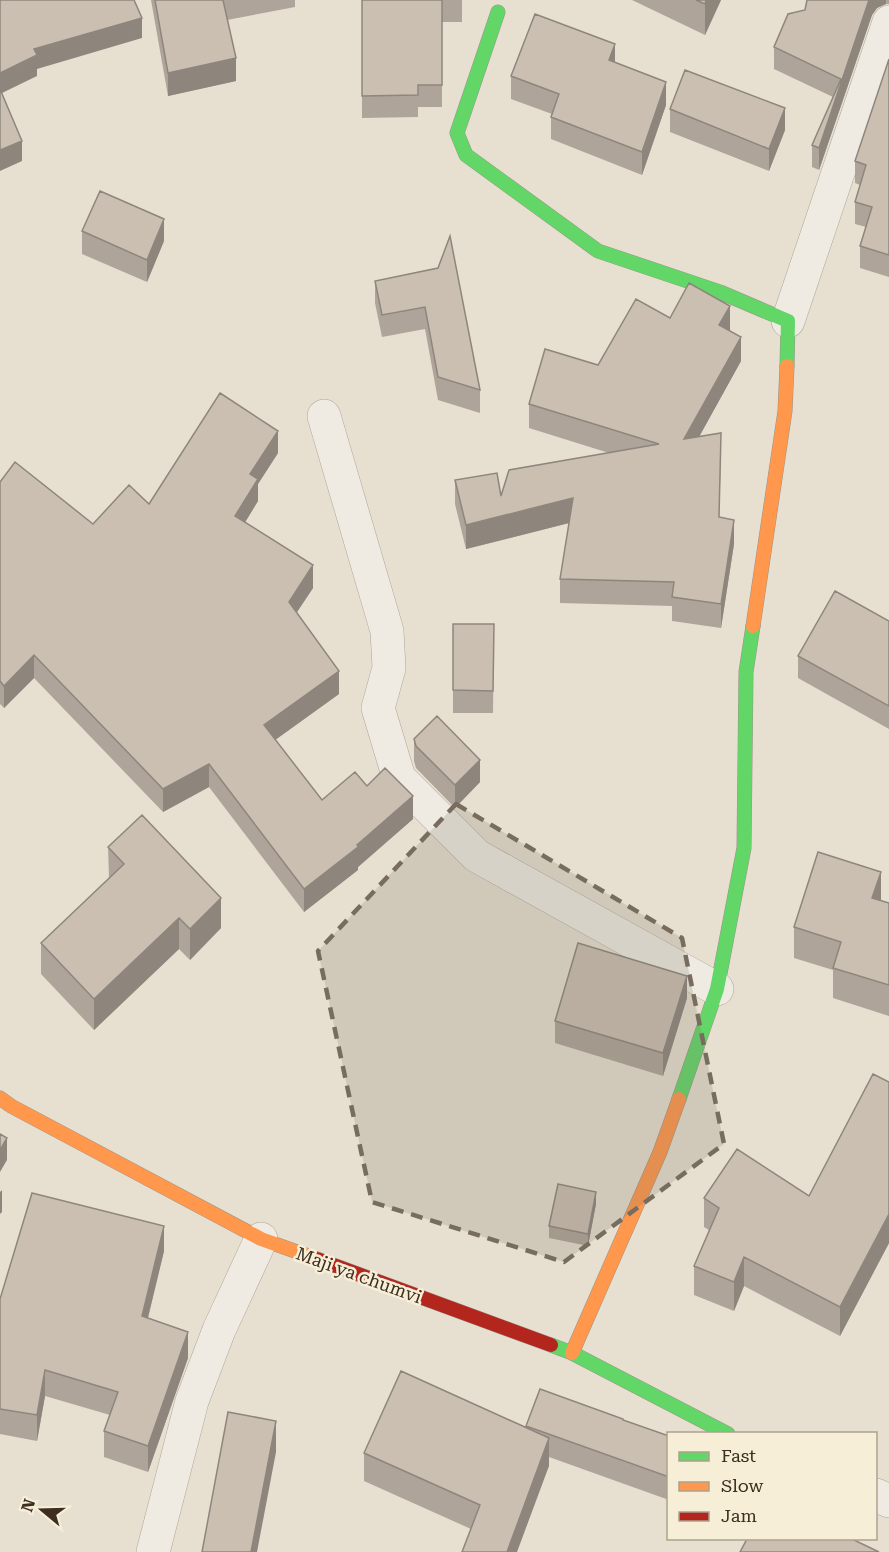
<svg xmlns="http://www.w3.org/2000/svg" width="889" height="1552" viewBox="0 0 889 1552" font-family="'Roboto Serif',serif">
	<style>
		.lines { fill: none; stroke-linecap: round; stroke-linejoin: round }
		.street-casing { stroke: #ada599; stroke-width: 34 }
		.fast-casing { stroke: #9c958a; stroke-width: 15 }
		.slow-casing { stroke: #9c958a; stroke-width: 15 }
		.jam-casing { stroke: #9c958a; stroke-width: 15 }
		.street { stroke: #efebe3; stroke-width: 33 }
		.fast { stroke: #63d668; stroke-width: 14 }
		.slow { stroke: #ff974d; stroke-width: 14 }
		.jam { stroke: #b3261e; stroke-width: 14 }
		.wall { fill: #afa499 }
		.shaded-wall { fill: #8e867d }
		.building { fill: #cbbfb2; stroke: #8e867d; stroke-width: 1.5 }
		.marked { fill: #786c5e; fill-opacity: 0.2; stroke: #786c5e; stroke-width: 4.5; stroke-dasharray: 12 8; stroke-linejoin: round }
		.labels { text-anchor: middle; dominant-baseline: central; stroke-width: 5; stroke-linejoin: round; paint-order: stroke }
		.street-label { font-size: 18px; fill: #3d2e20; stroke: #f7eed8 }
	</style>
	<rect width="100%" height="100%" fill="#e7e0d1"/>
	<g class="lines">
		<!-- street casing -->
		<g class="street-casing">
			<path id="street" d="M788,321L889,22
				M324,416L387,631L389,668L378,708L399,778L477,856L717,989
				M876,1495L889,1501
				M153,1552L192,1401L219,1330L261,1239"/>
		</g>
		<!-- fast casing -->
		<g class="fast-casing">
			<path id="fast" d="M498,12L457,133L466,155L598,251L720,292L788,321L787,366
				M679,1099L717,989L744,848L746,672L753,626
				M551,1345L572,1353L728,1434"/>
		</g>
		<!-- slow casing -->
		<g class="slow-casing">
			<path id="slow" d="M753,626L785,411L787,366
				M0,1098L11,1106L261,1239L317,1259
				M572,1353L660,1152L679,1099"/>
		</g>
		<!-- jam casing -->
		<g class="jam-casing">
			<path id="jam" d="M317,1259L551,1345"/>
		</g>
		<!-- street -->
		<use href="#street" class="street"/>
		<!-- fast -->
		<use href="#fast" class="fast"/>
		<!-- slow -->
		<use href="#slow" class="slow"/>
		<!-- jam -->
		<use href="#jam" class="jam"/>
	</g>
	<!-- wall -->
	<path class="wall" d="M151,0H295V7L227,20L236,81L168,96Z
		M362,0H462V22H442V107H418V117L362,118Z
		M632,0H721L705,35Z
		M807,0H889V4H886L877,8L872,15L819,170L812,167V145L833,97L774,69V47L805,10Z
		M889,59V277L860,268V246L866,227L855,224V202L860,185L855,183V161Z
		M615,63L666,105L642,175L551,139V117L552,114L511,99V76Z
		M670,109L785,130L769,171L670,132Z
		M82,231L164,241L147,282L82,254Z
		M438,268L480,390V413L438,400L425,329L382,337L375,303V281Z
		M670,318L730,330L741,361L699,437L721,457L719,517L734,544L721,628L672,621V606L560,603V579L569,523L466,549L455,504V480L501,496L609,453L529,428V404L598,365Z
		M278,453L258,484V501L245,522L313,588L297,612L339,694L275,740L322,800L367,786L413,819L358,867V870L304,912L209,787L163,812L34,678L4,708L0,704V482L93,524L149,504Z
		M889,621V729L798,678V656Z
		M453,624H494L493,713H453Z
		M414,739L480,782L455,808L416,768L414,761Z
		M108,847L221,928L190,960L179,949L94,1030L41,974V943L109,878Z
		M881,900L889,903V1016L833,998V970L794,958V927Z
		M687,998L663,1076L555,1043V1021Z
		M889,1082V1243L840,1336L744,1286L734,1311L694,1295V1266L709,1230L704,1227V1198L809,1196Z
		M596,1204L588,1246L549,1238V1226Z
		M164,1251L148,1318L188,1358L148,1472L104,1457V1431L110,1415L45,1396L37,1441L0,1434V1299Z
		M623,1420L669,1436V1500L549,1457V1466L471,1529L364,1481V1453L526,1428V1426Z"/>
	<!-- shaded-wall -->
	<path class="shaded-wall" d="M706,0H721L705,35V4Z
		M869,0H886V4L877,8L872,15L819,170V148Z
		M142,18V38L37,69V76L0,94V73L34,49Z
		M615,44V66L609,60Z
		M236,58V81L168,96V73Z
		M666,82V105L642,175V152Z
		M785,108V130L769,171V149Z
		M22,141V161L0,171V150Z
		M164,219V241L147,282V260Z
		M730,306V331L719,325Z
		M741,337V361L684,464V439Z
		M278,431V453L258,484V501L235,539V516L250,474Z
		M573,498V522L466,549V525Z
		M734,520V544L721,628V604Z
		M313,565V588L289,624V602Z
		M34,655V678L4,708V686Z
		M339,671V694L264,748V725Z
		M480,760V782L455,808V785Z
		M209,764V787L163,812V789Z
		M413,796V819L358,867V870L304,912V889L357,845Z
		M881,872V902L872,898Z
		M221,898V928L190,960V929Z
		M179,918V949L94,1030V999Z
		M687,976V998L663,1076V1053Z
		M7,1138V1160L0,1172V1150Z
		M2,1190V1212L0,1214V1192Z
		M596,1192V1204L588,1246V1234Z
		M889,1214V1243L840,1336V1307Z
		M164,1226V1251L142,1342V1316Z
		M744,1257V1286L734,1311V1282Z
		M188,1332V1358L148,1472V1446Z
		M45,1370V1396L37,1441V1415Z
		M276,1421V1452L257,1552H251Z
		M549,1438V1466L517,1552H507Z"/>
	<!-- building -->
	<path class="building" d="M0,0H134L142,18L34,49L37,55L0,73Z
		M155,0H223L236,58L168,73Z
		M362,0H442V85H418V95L362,96Z
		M696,0H706L705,4Z
		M807,0H869L819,148L812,145L841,79L774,47L788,14L805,10Z
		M535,14L615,44L609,60L666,82L642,152L551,117L559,94L511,76Z
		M889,59V255L860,246L872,207L855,202L866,165L855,161Z
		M685,70L785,108L769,149L670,109Z
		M0,89L22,141L0,150Z
		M100,191L164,219L147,260L82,231Z
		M450,236L480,390L438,377L425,307L382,315L375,281L438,268Z
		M689,283L730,306L719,325L741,337L684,439L721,433L719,517L734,520L721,604L672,597L674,582L560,579L573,498L466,525L455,480L497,473L501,496L509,470L659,444L529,404L545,349L598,365L636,299L670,318Z
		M220,393L278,431L250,474L258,479L235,516L313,565L289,602L339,671L264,725L322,800L355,772L367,786L385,768L413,796L357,845L358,847L304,889L209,764L163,789L34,655L4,686L0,681V482L15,462L93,524L129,485L149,504Z
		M835,591L889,621V706L798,656Z
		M453,624H494L493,691L453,690Z
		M437,716L480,760L455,785L416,746L414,739Z
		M142,815L221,898L190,929L179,918L94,999L41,943L124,864L108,847Z
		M818,852L881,872L872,898L889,903V985L833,968L841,942L794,927Z
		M578,943L687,976L663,1053L555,1021Z
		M873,1074L889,1082V1214L840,1307L744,1257L734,1282L694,1266L719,1208L704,1198L737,1149L809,1196Z
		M0,1134L7,1138L0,1150Z
		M558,1184L596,1192L588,1234L549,1226Z
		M32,1193L164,1226L142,1316L188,1332L148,1446L104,1431L118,1392L45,1370L37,1415L0,1409V1299Z
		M401,1371L549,1438L507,1552H462L480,1505L364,1453Z
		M540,1389L623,1419V1420L669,1436V1477L526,1426Z
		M228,1412L276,1421L251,1552H202Z
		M747,1539H852L879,1552H740Z"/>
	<!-- marked area -->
	<path class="marked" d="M456,804L682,938L724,1144L564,1262L372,1202L318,951Z"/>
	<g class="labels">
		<!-- street labels -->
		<g class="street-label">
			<text transform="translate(359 1275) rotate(20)">Maji ya chumvi</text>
		</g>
	</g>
	<!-- legend -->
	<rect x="667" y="1432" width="210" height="108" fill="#f7eed8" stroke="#ada18e" stroke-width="1.5"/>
	<rect x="679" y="1452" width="30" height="9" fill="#63d668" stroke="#ada18e" stroke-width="1.5"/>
	<text x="721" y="1462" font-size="18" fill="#3d2e20">Fast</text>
	<rect x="679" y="1482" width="30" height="9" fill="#ff974d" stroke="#ada18e" stroke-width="1.5"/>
	<text x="721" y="1492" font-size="18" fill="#3d2e20">Slow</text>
	<rect x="679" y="1512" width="30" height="9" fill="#b3261e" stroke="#ada18e" stroke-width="1.5"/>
	<text x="721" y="1522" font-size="18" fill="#3d2e20">Jam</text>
	<!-- north arrow -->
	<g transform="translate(42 1510) rotate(289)" stroke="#f7eed8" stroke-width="4.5" paint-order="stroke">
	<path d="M0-4.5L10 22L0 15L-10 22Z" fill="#3d2e20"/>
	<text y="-9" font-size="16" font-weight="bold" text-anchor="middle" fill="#3d2e20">N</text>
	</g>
</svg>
